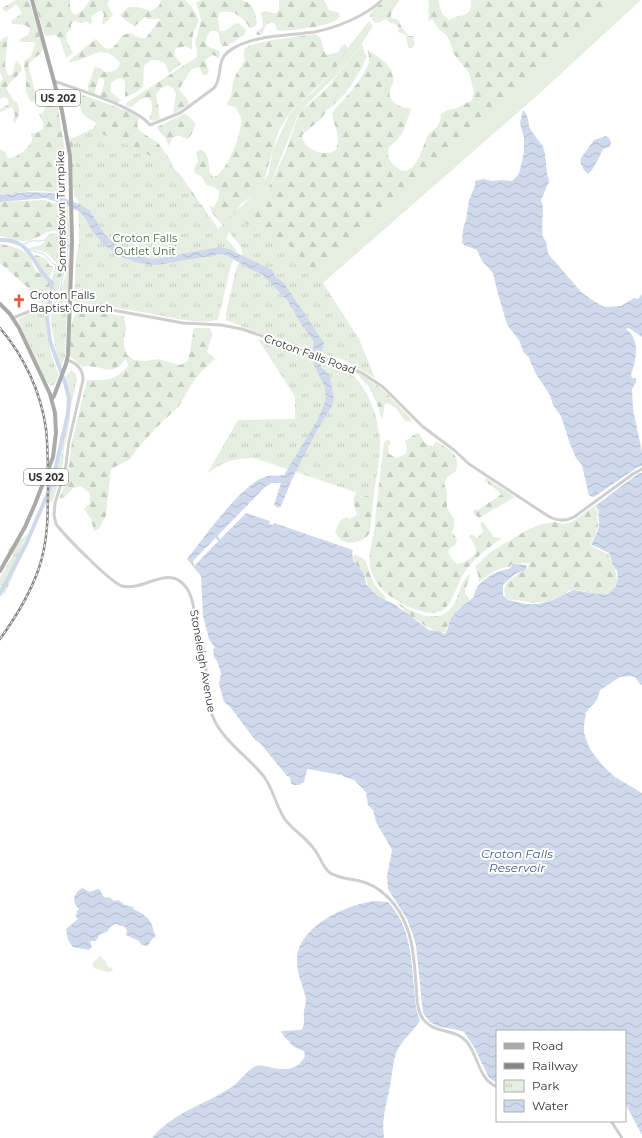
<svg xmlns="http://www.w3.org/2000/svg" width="642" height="1138" viewBox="0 0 642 1138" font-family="Montserrat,sans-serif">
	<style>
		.grass { fill: #e5eee1 }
		.forest { fill: url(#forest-firs) }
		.park { fill: url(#park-tufts) }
		.water { fill: url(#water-waves) }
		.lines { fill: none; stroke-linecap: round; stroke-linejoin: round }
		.stream { stroke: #cfd9ec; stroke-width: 1 }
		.canal { stroke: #cfd9ec; stroke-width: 2.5 }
		.river { stroke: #cfd9ec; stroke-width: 4 }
		.minor { stroke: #cfcfcf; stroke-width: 3 }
		.major { stroke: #aaa; stroke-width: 4 }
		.rail-casing { stroke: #878787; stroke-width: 2.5 }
		.rail { stroke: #fff; stroke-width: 1; stroke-dasharray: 3; stroke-linecap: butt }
		.labels { text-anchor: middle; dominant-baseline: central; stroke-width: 4; stroke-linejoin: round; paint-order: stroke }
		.shield { fill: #fff; stroke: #707070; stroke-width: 1 }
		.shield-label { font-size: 10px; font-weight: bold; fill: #323232 }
		.street-label { font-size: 11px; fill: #323232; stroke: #fff }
		.park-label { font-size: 11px; fill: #4a6d40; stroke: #fff }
		.poi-label { font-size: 11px; fill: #323232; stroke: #fff; text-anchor: start }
		.water-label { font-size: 12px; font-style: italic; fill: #425f92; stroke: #fff }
	</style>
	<defs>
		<pattern id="forest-firs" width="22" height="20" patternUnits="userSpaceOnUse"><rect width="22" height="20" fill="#e5eee1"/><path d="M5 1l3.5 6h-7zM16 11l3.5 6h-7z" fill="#c5cdc2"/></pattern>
		<pattern id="park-tufts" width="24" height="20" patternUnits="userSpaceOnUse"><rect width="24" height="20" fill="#e5eee1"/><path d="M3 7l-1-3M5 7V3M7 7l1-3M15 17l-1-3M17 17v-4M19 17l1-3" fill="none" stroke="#c5cdc2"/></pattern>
		<pattern id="water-waves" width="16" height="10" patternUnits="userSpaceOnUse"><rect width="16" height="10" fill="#cfd9ec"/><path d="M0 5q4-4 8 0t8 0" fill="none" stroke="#b2bbcb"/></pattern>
	</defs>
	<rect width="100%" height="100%" fill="#fff"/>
	<!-- grass -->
	<path class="grass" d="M390,0H396L375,23L372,19Z
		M615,0H641L540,93L299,304L290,290Z
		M369,21L373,26L361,45L335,77L310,101L298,115L270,185L258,200L229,231L224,247L218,229L257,191L268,175L273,150L289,115L299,103L313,92L331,74L346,50Z
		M100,956L106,962L107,966L113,969L112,971L108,972L94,968L92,964Z"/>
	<!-- forest -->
	<path class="forest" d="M16,0H29L43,47L42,52L28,64L35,91C45,97 51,89 57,103C62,133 69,165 66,196C60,197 57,193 51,192C34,189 17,193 0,195V149L5,152L8,158C15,160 31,147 32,139C32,138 31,133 31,133H36L43,129V122L39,114H42L47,103L46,101L41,100L31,102L26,92V75L24,68V61L31,56L35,44L34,42H23L20,41V39L28,35L30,29C26,23 18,25 12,24L11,21L22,13L17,5H15L6,12L2,8Z
		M34,0H70C70,7 69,12 76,15L83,10L90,0H110L107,4L113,15L104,24H102L104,14L101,10L91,16L92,23L90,24L86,21L81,23L75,21L71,24V29L66,34L67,42L73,53L66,58L60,39L56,35L45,36Z
		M161,0H185C190,5 199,14 198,22C198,25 195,28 194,31C192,37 192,43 192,50L186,46L177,48L174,50L175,56L181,64L169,73L165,63L157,60H151L144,66L143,87L135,93L125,97V82L123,79L118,78L111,83V92L121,100L118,103L100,96L104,84V80L102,78H99L94,94L88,91V85L95,67L100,68L105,72C112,72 118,71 120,63C100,39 91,62 68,62L95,39C99,41 102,46 105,48C113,52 119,40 123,35L130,33L140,38H146L160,19H148L145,17L135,26L129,23L120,15L128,7H138L151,11L159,6Z
		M201,0H241C254,3 255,12 257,24L254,27L250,28C243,17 232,8 219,13L218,18L220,31H225L236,23L240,24L246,30L244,35L227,46H223L220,43L219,34L216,31H211C207,36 204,39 207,46L219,51L220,55L219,59L216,56L212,55L205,60L209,72L207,75H203L199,67L195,68L191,70L179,89C182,95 187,97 189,103L188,105L173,114L176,94L173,88L168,85L160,89L156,95L160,118C157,121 152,122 149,119C150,116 152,113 152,110C154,92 139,97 132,107L126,106V103L197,57V50L195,43L201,20L196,3Z
		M279,0H324L329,10L339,13L340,17C332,27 294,30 281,31L277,30L275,24L271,22C264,24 265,31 261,35H257L256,33C267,23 262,25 261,13L265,11L273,13H277L279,9Z
		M385,0H390L376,16L374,18L370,17V13Z
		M396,0H400C396,5 390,12 391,18L399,20C400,27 405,31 409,36H413L415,44L412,48H408L406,35L398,32L399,28L396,24L390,23L388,20L386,19L377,23L376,22Z
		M428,0H438C440,8 442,16 449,20C460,13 473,19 471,0H617L529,81L514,98L489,118L448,157L358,235L323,262L290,290L237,223L269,187L285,153L296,122L301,111L327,88L362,44L366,57L363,66L350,87L340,99L326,111L322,118L302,135C302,146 316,154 327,153C330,153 334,151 336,150C341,132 334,128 332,113C344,99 361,82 368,65C370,59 369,55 367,49L385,62L391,70L394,80C393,83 391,87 390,90C387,101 400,108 409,108L411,110C403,128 406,134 389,147C387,156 388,160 395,166C414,184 422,148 427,137C430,132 437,129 439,123C441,120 441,116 441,114L447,110L455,109L472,100L474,92L469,73L453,53L450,42L447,36L439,29L432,19L428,21L429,15L428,11L429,7Z
		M316,34L321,39L325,54L327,55L338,52L341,47L345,44L347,46V50L332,73L296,106L289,114L278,132L264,181L257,192L241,204L234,215L223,224H221L211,211L218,200L219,191L214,187L206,185L202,177L195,173L194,169L198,161L196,152L199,150H202C209,155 209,163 209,172L213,177C226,176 243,131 241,118C240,114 237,111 235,107L228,105L227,103C235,93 230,87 235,77C237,71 242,67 244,61C245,57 243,52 245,49C249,41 306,36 316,34Z
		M8,36L5,65L7,73L10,76L13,72L15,63L18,61L22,69C20,75 10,81 6,88L14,101L17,102C20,109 20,118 14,123L13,121L15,115L12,107L0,112V109L9,104L7,98L4,97L0,99V83L3,79L0,72V42L3,38Z
		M83,95L130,112L139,118L137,124L139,130L143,133L158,143L169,158L175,170L179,173L219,230L238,252L84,205L74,196L69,139C79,136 90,133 96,125L95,122C83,117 75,107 83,95Z
		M184,114H186L196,124L191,135L188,139C180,138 181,133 172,138L169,146L165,137L159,131L157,127Z
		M44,200L68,207L70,252L68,297L66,302L62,304L56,303C63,289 82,231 53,231C45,231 36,240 27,241C19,242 9,238 0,236V202Z
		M50,235H54L62,238L66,248V257L56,300L54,299L52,287L54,276L58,267L57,264L47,253L42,251L29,249V248L41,245Z
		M0,244C11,246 25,248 31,259C33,264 34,269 38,273H41L50,283L48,304L39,303L27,287L0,263Z
		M36,255L46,259L50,266H53V271L49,277L43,272L34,256Z
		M80,310L124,316L126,329L124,338V347L127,355L134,360L146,361L158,359L180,365L188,361L194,328H210L212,335L207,352L215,359L200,373L191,385L179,406L157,427L137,449L130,459L111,469L106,516L99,529L94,531L91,519L84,509L90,503V493L81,486L73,488L63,499H59L67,479L72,441L87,380C108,380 113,382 128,366L126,358C112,380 101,363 82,367L70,356C71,343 68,316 80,310Z
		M353,369L382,389L412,420L410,422L405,421L397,409L388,403L385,404L382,419L381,417L378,406L369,387Z
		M377,433H379L380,437L370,532C366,541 350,546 341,540C339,538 337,535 335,532L340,521L346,517L349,519L357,515L354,504V498Z
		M416,433L420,434C423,441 425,445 433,446L436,441C449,450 461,453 456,471L447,477L444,483L447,492V508L454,519V526L452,532L457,539L455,545L450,548L448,552L452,559L457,564C465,562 471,560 476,552L475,546L469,536L471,534L477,538L483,532L480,523L483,522L494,537L502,538C488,548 473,559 464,573C457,584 453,603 443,610C428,620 397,602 385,592C378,586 371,574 370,566C368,550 375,536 375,520L384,442L387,440H389L391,443L388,447L389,454L396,458L406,454L407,448L405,440L409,439Z
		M486,478L515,497L479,518L473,513V510H478L502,494L485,481V480Z
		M594,506L598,512L597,516L598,525L595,536L592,540L590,544L593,547L608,554C611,564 620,574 616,586C609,602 585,589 573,590C567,590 565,594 560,597C548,603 535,604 522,601C517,600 511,600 507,599C497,582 517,576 528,568L529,563L512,564L509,567L502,568L493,572L479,582L478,574L475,567L489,553L527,530L542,524L555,522L564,524L572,522Z
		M355,555C359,556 364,558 366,562C369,568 370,577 374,583C377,589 383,593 386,598L385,600L378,597L368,586L365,574L355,563L353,557Z
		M469,574L470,576L465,590V593L469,598V600C456,611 451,615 446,631L442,633L427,627L406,613L398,603C415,613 439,627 454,604C460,594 460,582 469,574Z"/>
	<!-- park -->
	<path class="park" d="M91,129L171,165L219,232L235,250L236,254L231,265L219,316L217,320C196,325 172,317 152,314C126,309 100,305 74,302L76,258L79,243L78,203V182L72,139Z
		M208,205L287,243L321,280L359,339L375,378L344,360L261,334L226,320V313L236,269L242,256V250L239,244L224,227Z
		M39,309H47C42,328 52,358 59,376C55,384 53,390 46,381L18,320L20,318Z
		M51,310H67L65,356L60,371L51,324Z
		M258,339L342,366C367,383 380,416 380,446C380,463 375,481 373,498L254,458C235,458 221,462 207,474L238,420L295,419V397Z
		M71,370L75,373L77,379L70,411V421L64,449L62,473L52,502H46L52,490L61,455L64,435L68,418L69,406L63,382Z
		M28,534L23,544L26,545L5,594L0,591V578L13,555L7,550Z"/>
	<!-- water -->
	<path class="water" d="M523,110C530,116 527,124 531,130C534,135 538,140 542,145C546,151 546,165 547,173C547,176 549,178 549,182L541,200L543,207L542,235L546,242L548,253L550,256L582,293L600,305L605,307L621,306L634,298L638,299L642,294V337L629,328L626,329C641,340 636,359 631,375L632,378H636V382L632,389L633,409L642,452V466L638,467L594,497L589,496L582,465L576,458L570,444L561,416L553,405L550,395L536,374L528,356L524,353L519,340L511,330L507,324L498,294L493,273L482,261L477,250L464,245L462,242L463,229L466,220L469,200L475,186V181L483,179L492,181L502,180L512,181L519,174L524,152V138L520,123Z
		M606,136L609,138L611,142L610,147L603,149C600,156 593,171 588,174C583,170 579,163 581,158L594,140Z
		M28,192L52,193L81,205L90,211L106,236L115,244L143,257L152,259L161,258L219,247L229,249L272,270L276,277L284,283L324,343L320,362L321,367L327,372L330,378L334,399L332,406L317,430L294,475L281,506L278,508L274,505L281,483H272L265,487L193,561L194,566L246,513L270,521L269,524L273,525L274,523L353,550L352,553L354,562L364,573L366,584L377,596L394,604L429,630L439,631L444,634C449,630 448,625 450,620C455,611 466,603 474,597C474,583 496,570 509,569L513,564L526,565L527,568L524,571L515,574L503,585V595L508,600L527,604H538L553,600L573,590L598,594H609L616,586L618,578L617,571L613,566L609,553L592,545L591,544C595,537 598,532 599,525C600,519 597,518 599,511L595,506L639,473H642V685L640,684L635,677L630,676L620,677L600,690L597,700L586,712L584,725V733L589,747L592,752L603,766L615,777L642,793V1135L625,1103V1031H497V1083L489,1078L474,1047L464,1032L462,1031L437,1026L430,1022L423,1013L416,946L413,935L407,919L388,889L387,876L392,850L376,822L373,810L368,805L366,792L354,780L342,776V774L341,775L308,769L307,770L304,782L299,785H293L291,783L290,777L287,776L260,743L255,740L231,708L224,702L219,684L221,673L217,661L214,657L213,649L215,648L209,639L203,616L201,576L187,559C204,538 243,481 268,476C273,475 279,476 284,475L317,421L326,400L325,388L311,358L314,345L313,340L303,327L288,301L262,274L250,269L226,255L221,254L157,265L139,263L124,258L104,245L93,232L85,218L80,212L65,205L45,198L0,202V195Z
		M82,888L90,892L97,889L100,890L103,896L107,898L109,897L114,901L118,900L125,905L134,907L133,909C139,911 148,917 151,923C154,928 152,931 156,935C153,939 150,941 148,946L142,945L139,941L126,935L127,931L125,927L116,924L111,926L107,932L100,934L96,941H90L92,947L89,950L73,947L68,940L66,929L78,919L75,915L77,914V912H76L79,909C71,902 73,894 82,888Z
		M374,901L388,902C410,925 411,956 414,987C415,998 415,1009 420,1020C415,1030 405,1037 399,1047C393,1058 393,1068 391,1080C388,1101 381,1116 384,1138H152C176,1110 204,1106 233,1086C241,1080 247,1070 256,1066C261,1065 264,1066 268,1067C284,1070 297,1072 305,1056L304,1051L294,1047L282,1034L281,1031L301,1030C306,1025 303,1019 304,1012C304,1008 306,1004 306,1000C304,987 297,976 297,961C297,926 346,905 374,901Z"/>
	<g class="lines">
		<!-- stream -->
		<path class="stream" d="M21,245C25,244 28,242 31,241C39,240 44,244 49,235C77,228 66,265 62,280C61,286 60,296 56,301C55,303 53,304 52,306
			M26,249L44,254L52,263L56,265L52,283"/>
		<!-- canal -->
		<path class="canal" d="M215,535L219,540"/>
		<!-- river -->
		<path class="river" d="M0,240C24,239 30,253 41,271C44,275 48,279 52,283L51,298L47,317L50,341L65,383L69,398L68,413L52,484L26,544L0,594"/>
		<!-- minor -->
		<path class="minor" d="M54,81C78,90 134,106 150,125L180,113L214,88C223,78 216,61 228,52C248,35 288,36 314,32C336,28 366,16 382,0
			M13,318L40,307L78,306L101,308L183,323L221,325L242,329L350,367L362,373L383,387L422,426L454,450L469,464L548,516C557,521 565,522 574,517L633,474L642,469
			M67,360C77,363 83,369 83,380L69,441L65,472L55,503L54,515L56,524C65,536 110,582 122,586C145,592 170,561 188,590C192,597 193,605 195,613C199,628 203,644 205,660C208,681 205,706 217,725C229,746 251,759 265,778C273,790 276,805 284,818C292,830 306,837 314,849C320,856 322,866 329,872C336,878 347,878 355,880C374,883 389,896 399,911C413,934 414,958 416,984C417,995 416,1009 423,1019C434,1034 455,1028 467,1042C479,1057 478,1079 497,1087
			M611,1121L622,1138"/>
		<!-- major -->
		<path class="major" d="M32,0L62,111L70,156L72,242L68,355L66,364L54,396L52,399
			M0,304L10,314L19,328L50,394L55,413L56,433L53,457L35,504L25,527L0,571"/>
		<!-- rail casing -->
		<g class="rail-casing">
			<path id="rail" d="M0,328C24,356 41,392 46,429C48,448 48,468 48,487C48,514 48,541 39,568C30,594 16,617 0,639"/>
		</g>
		<!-- rail -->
		<use href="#rail" class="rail"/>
	</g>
	<!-- icons -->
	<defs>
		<g id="church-bare" transform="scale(1.08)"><path d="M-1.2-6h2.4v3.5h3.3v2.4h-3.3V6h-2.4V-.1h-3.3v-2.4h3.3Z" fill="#df5b3e" stroke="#fff" stroke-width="2.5" paint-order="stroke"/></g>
	</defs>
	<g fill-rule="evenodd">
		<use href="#church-bare" x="19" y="301"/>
	</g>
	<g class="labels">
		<!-- shield labels -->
		<g class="shield">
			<rect x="36" y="90" width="44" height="16" rx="3"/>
			<rect x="24" y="469" width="44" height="16" rx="3"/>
		</g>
		<g class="shield-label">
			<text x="58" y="98">US 202</text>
			<text x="46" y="477">US 202</text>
		</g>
		<!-- street labels -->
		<g class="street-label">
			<text transform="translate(61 211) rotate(-91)">Somerstown Turnpike</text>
			<text transform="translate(310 354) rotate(20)">Croton Falls Road</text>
			<text transform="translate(203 661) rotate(80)">Stoneleigh Avenue</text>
		</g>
		<!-- park labels -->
		<g class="park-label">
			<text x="145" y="238">Croton Falls<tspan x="145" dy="13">Outlet Unit</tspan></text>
		</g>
		<!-- poi labels -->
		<g class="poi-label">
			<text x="30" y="295">Croton Falls<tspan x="30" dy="13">Baptist Church</tspan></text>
		</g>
		<!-- water labels -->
		<g class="water-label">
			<text x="517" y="853">Croton Falls<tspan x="517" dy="14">Reservoir</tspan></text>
		</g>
	</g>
	<!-- legend -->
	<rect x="496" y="1030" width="130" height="92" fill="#ffffff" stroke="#adadad"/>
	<rect x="504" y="1043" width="20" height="6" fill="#aaaaaa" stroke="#adadad"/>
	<text x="532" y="1050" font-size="12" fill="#323232">Road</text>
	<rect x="504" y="1063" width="20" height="6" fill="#878787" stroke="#adadad"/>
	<text x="532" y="1070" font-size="12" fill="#323232">Railway</text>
	<rect x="504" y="1080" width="20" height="12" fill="url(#park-tufts)" stroke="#adadad"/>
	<text x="532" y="1090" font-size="12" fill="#323232">Park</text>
	<rect x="504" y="1100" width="20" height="12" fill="url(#water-waves)" stroke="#adadad"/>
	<text x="532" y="1110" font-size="12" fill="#323232">Water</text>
</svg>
